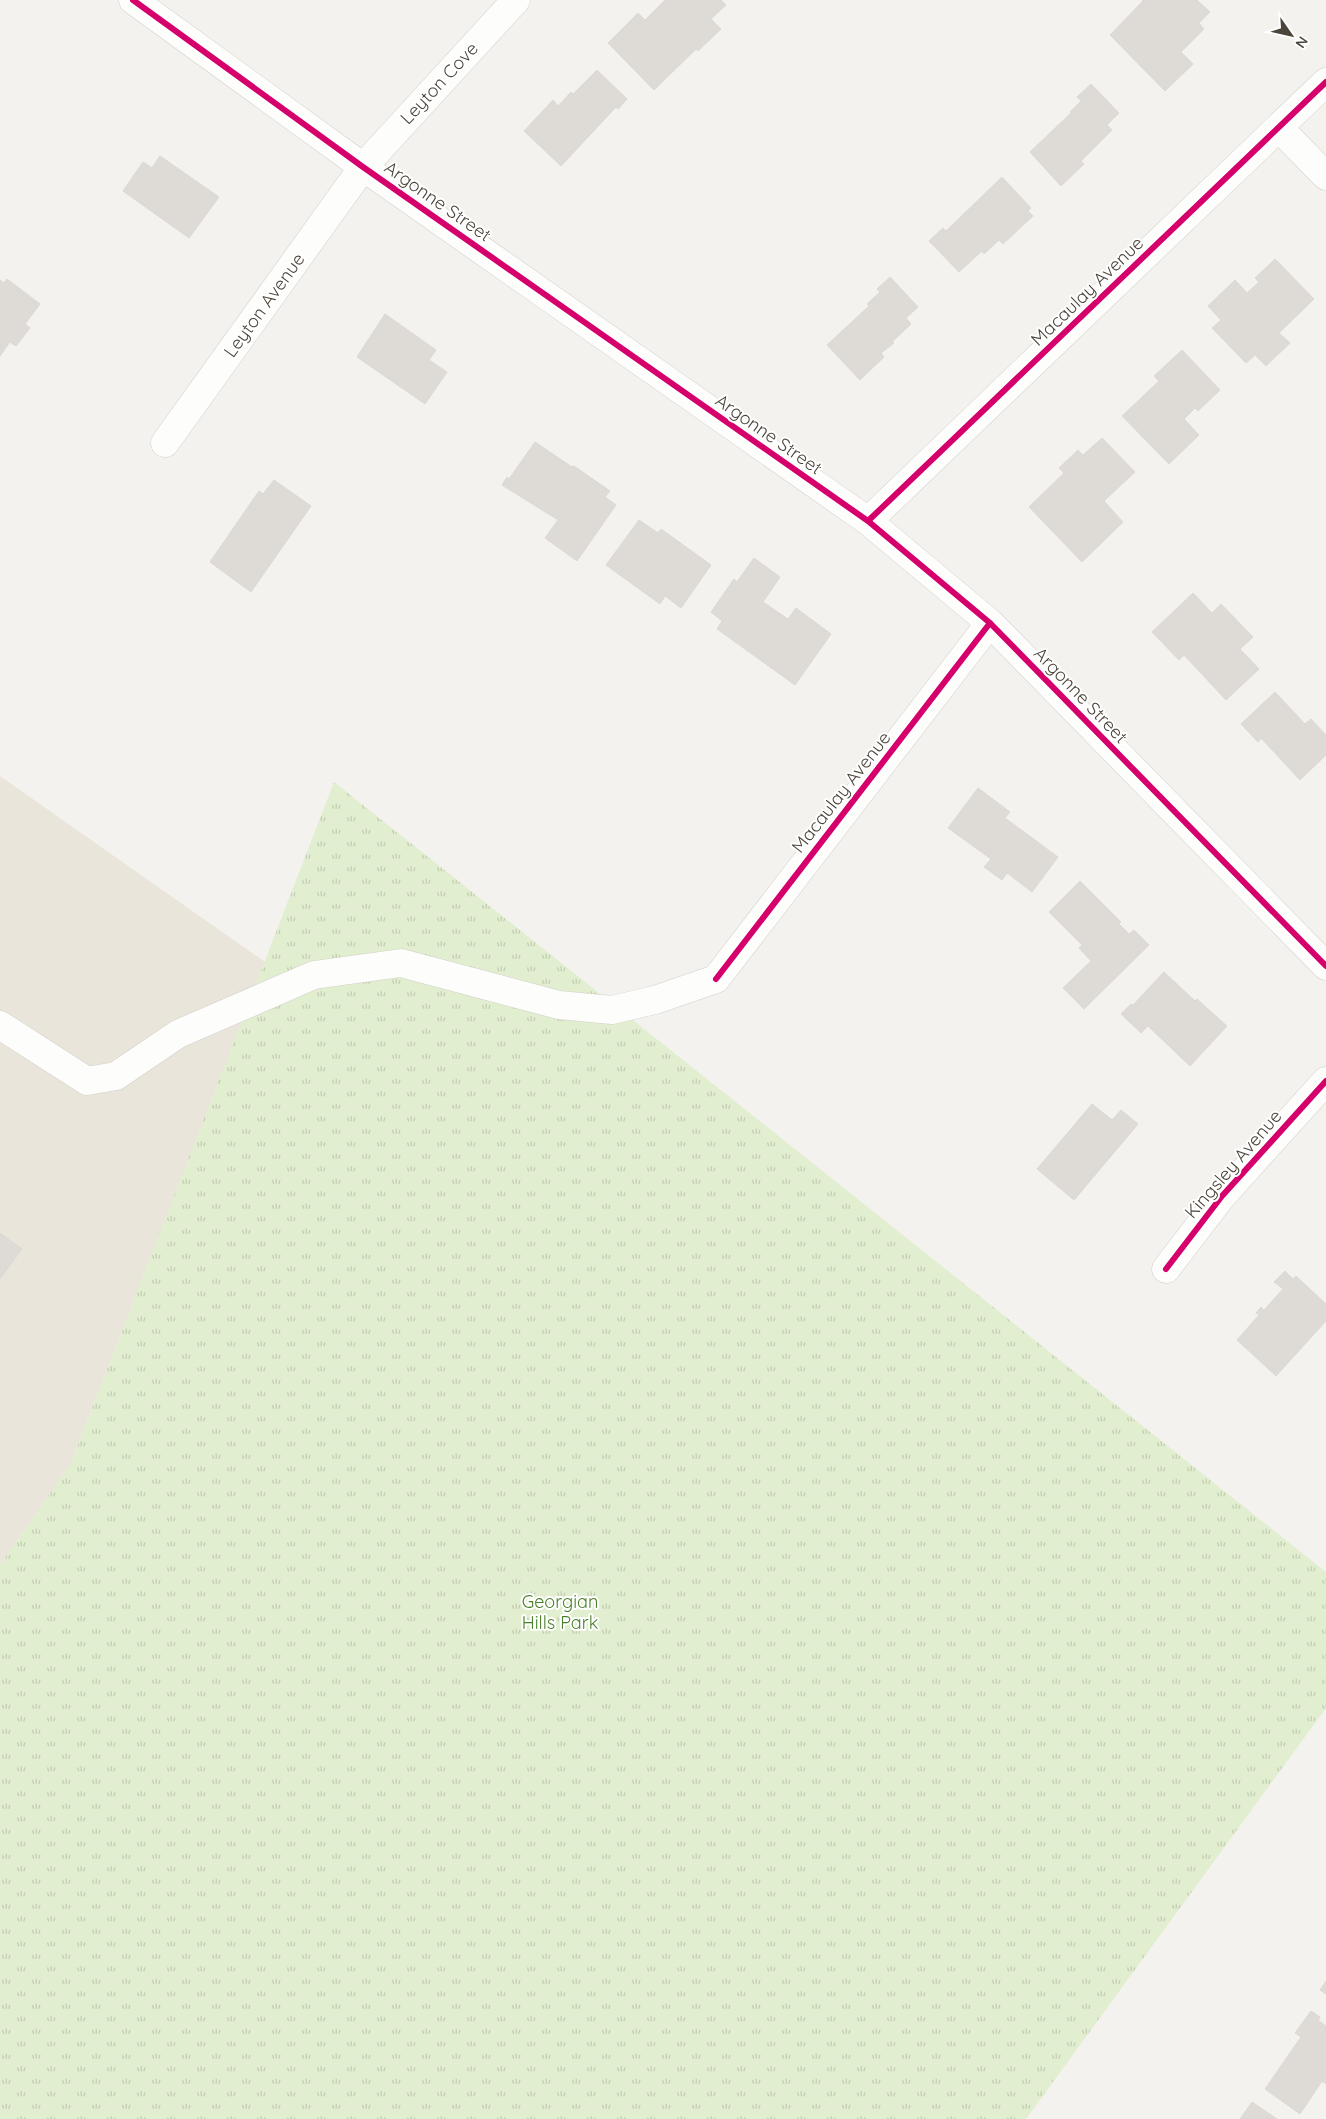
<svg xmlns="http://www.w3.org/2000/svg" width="1326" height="2119" viewBox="0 0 1326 2119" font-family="Quicksand,sans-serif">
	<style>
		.education { fill: #eae5da }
		.grass { fill: url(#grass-tufts) }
		.building { fill: #dedbd6; stroke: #dcd9d4 }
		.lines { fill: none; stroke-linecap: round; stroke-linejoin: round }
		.minor-casing { stroke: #d2d0cb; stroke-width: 29 }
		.minor { stroke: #fdfdfc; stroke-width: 28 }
		.cycleway-casing { stroke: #fff; stroke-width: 9 }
		.cycleway { stroke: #d6006c; stroke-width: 6 }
		.labels { text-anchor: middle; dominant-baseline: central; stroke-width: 4; stroke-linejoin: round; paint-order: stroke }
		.street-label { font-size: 18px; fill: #4b4439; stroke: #fff }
		.park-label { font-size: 18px; fill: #4a7f2a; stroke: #fff }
	</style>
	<defs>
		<pattern id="grass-tufts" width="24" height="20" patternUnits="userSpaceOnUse" patternTransform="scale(1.25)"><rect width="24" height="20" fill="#e1eecf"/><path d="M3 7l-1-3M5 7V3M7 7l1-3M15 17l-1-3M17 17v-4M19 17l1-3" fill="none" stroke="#c3cdb2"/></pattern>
	</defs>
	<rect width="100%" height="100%" fill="#f4f2ee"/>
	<!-- education -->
	<path class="education" d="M0,776L265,962L70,1465L0,1565Z"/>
	<!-- grass -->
	<path class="grass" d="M334,782L1326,1572V1708L1026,2119H0V1565L70,1465Z"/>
	<!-- building -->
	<path class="building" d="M665,0H721L726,5L711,19L721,29L698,51L696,49L654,90L608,43L638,13L645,20Z
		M1142,0H1197L1210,12L1199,23L1204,29L1181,52L1193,64L1165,91L1110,35L1143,1Z
		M597,70L627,99L618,109L616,107L561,166L524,131L553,100L558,106L571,92L573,94Z
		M1091,84L1119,113L1107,125L1112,130L1081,161L1084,164L1061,186L1030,152L1071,113L1070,112L1081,101L1077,97Z
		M160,156L219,197L189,238L123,191L143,162L152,168Z
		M1002,177L1031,208L1028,211L1033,216L1003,244L999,240L984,254L982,251L959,272L929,241L943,228L946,231Z
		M1275,259L1314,299L1279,333L1290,343L1266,366L1255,355L1246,363L1212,328L1221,320L1208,306L1235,280L1247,293L1259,282L1255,278Z
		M890,277L918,307L906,318L911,324L892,342L894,343L881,353L884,357L860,380L827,345L869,306L867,304L880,292L877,289Z
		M7,279L40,304L25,324L30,328L16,346L10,342L0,356V280L4,283Z
		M385,314L436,350L429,360L447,372L425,404L357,357Z
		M1182,350L1220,390L1198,411L1195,408L1184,419L1199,435L1169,464L1122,416L1159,381L1154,376Z
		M1102,438L1135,472L1104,501L1123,522L1082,562L1029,507L1064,473L1059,468L1078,450L1083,455Z
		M535,442L572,467L574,466L610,491L605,497L616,505L577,561L545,538L558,520L502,485L507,477L509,479Z
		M274,480L311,506L251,592L210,562L259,491L263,494Z
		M639,520L658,533L661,529L711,565L681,608L665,596L660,604L606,565Z
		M754,558L780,577L763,602L788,619L796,608L831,634L795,685L717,629L722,621L711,612L734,579L737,582Z
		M1193,593L1212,613L1221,604L1253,637L1240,649L1259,669L1226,700L1184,655L1179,660L1152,632Z
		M1275,692L1305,724L1311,719L1326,735V755L1300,780L1261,738L1258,742L1241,724Z
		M978,788L1010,812L1005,818L1058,857L1032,892L1007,873L1002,880L984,867L991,859L948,828Z
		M1080,881L1121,922L1119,924L1129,934L1134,930L1149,945L1084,1009L1063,988L1091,961L1079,948L1082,945L1049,912Z
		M1164,972L1195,1001L1197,999L1227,1026L1190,1066L1148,1026L1141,1033L1121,1014L1131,1004L1133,1005Z
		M1092,1104L1112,1120L1121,1110L1138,1124L1074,1200L1037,1169Z
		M0,1233L22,1249L0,1279Z
		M1285,1271L1293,1279L1296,1276L1326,1304V1321L1276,1376L1237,1340L1259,1315L1256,1313L1261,1307L1264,1310L1283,1289L1274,1282Z
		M1326,1981V1994L1320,1990Z
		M1311,2011L1320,2017L1318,2020L1326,2026V2084L1322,2081L1300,2114L1265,2089L1301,2037L1295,2033Z
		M1252,2102L1277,2119H1240Z"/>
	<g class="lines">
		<!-- minor casing -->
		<g class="minor-casing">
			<path id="minor" d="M133,0L363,167L868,521L990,623L1326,966
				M1279,128L1326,176
				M165,443L363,167L516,0
				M868,521L1326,82
				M0,1025L87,1081L116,1076L178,1034L314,975L401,963L559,1005L612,1010L655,1000L716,979L990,623
				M1166,1269L1222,1196L1326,1081"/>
		</g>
		<!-- minor -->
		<use href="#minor" class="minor"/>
		<!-- cycleway casing -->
		<g class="cycleway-casing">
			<path id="cycleway" d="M133,0L363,167L868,521L990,623L1326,966
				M868,521L1326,82
				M716,979L990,623
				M1166,1269L1222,1196L1326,1081"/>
		</g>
		<!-- cycleway -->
		<use href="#cycleway" class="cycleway"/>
	</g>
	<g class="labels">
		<!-- street labels -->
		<g class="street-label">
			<text transform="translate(439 83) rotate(-47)">Leyton Cove</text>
			<text transform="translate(438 201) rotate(35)">Argonne Street</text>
			<text transform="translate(1087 291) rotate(-44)">Macaulay Avenue</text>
			<text transform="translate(264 305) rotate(-54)">Leyton Avenue</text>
			<text transform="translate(769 434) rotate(35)">Argonne Street</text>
			<text transform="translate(1081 695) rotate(46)">Argonne Street</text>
			<text transform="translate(841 792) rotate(-52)">Macaulay Avenue</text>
			<text transform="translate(1233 1164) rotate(-49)">Kingsley Avenue</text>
		</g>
		<!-- park labels -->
		<g class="park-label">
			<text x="560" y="1601">Georgian<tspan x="560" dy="21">Hills Park</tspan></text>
		</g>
	</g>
	<!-- north arrow -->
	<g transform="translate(1291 35) rotate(124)" stroke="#ffffff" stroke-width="4" paint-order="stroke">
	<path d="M0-4L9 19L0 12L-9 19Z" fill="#4b4439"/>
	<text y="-8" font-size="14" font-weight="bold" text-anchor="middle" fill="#4b4439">N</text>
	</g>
</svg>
